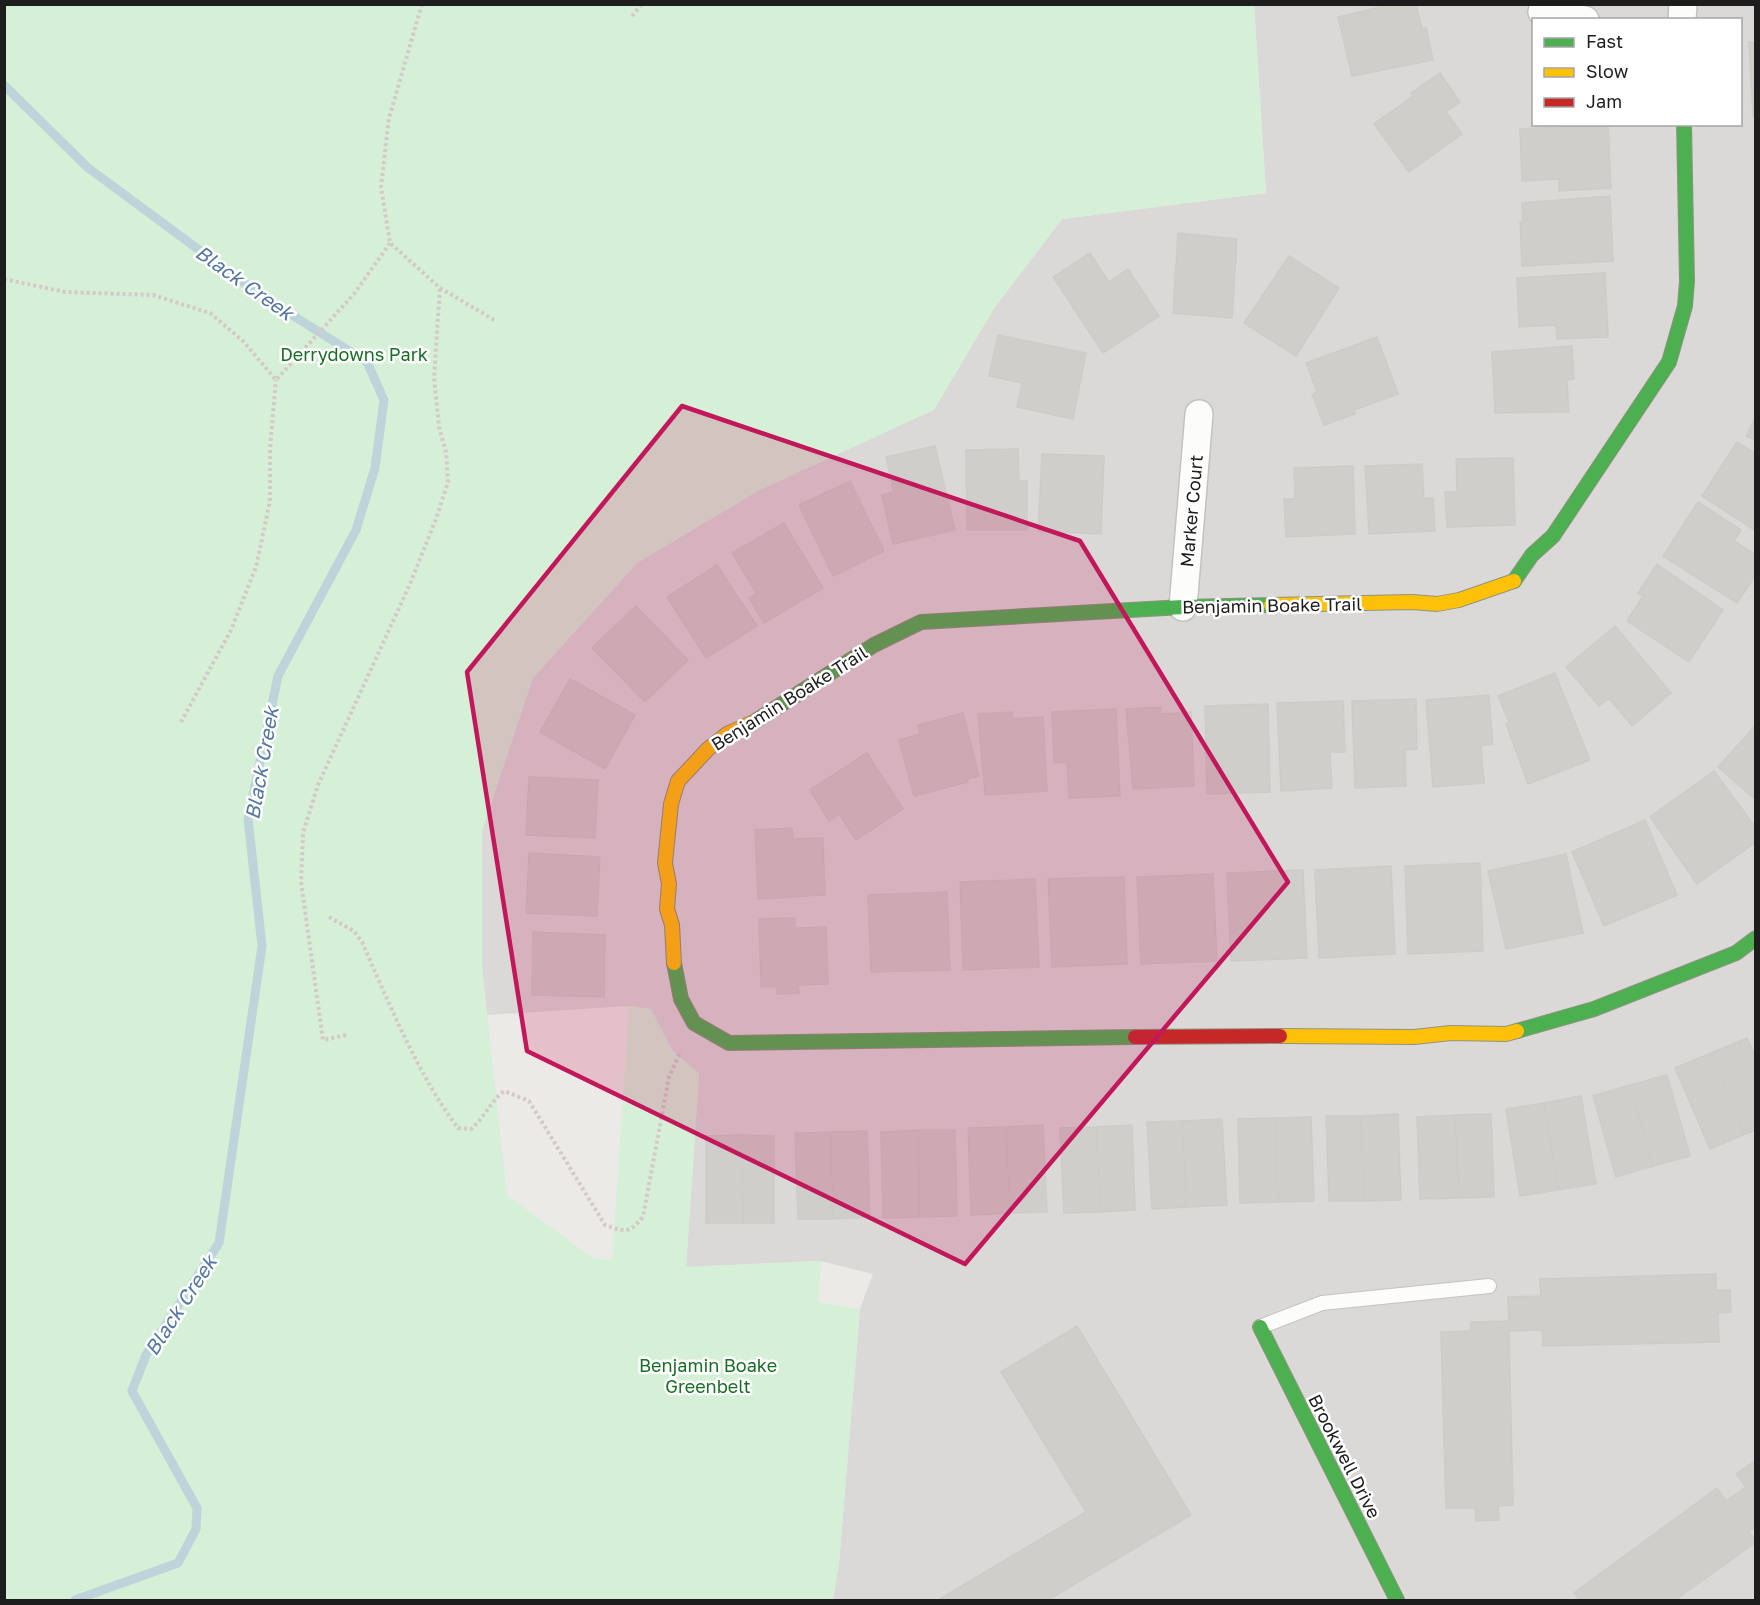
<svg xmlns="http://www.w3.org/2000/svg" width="1760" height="1605" viewBox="0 0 1760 1605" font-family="'Golos Text',sans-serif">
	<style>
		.residential { fill: #dad9d7; fill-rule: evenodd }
		.park { fill: #d6efd7 }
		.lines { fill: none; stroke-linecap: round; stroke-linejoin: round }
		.stream { stroke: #bdd4db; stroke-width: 9 }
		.building { fill: #d0cecb; stroke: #cecbc8; stroke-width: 1.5 }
		.lane-casing { stroke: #c2c2c0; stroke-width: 16 }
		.street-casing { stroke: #c2c2c0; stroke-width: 30 }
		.fast-casing { stroke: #909380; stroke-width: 16 }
		.slow-casing { stroke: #909380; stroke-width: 16 }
		.jam-casing { stroke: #909380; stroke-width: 16 }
		.path { stroke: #d4c9c7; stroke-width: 4; stroke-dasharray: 3 3; stroke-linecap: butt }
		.lane { stroke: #fcfcfb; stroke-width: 14 }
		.street { stroke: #fcfcfb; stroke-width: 27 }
		.fast { stroke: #4caf50; stroke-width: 14 }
		.slow { stroke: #ffc107; stroke-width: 14 }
		.jam { stroke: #c62828; stroke-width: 14 }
		.marked { fill: #c2185b; fill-opacity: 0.2; stroke: #c2185b; stroke-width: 4.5; stroke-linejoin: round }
		.labels { text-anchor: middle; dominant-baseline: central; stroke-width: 5; stroke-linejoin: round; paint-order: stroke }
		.park-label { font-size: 18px; fill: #167023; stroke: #fff }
		.street-label { font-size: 18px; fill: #1d1d1d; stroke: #fff }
		.water-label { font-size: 20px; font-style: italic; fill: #5477a2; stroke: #fff }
	</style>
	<rect width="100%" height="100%" fill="#ebeae6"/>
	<!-- residential -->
	<path class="residential" d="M1254,5H1755V1600H833L839,1563L860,1309L873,1274L821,1261L686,1267L699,1074L672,1050L650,1009L629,1006L487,1015L482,967V831L533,678L637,563L756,492L995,307L1062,219L1266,193ZM1534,20H1740V124H1534Z"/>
	<!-- park -->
	<path class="park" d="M5,4L1254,5L1266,193L1062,219L995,307L934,410L756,492L637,563L533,678L482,831V967L507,1195L591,1257L612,1261L629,1006L651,1009L672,1050L699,1074L686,1267L821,1261L818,1302L860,1309L839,1563L833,1600H5Z"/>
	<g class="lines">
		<!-- stream -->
		<path class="stream" d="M4,85L87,167L260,295L367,362L384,400L375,468L356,530L278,676L248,819L262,946L219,1243L146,1355L132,1391L197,1508L196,1529L178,1563L75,1600"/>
	</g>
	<!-- building -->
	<path class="building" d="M1416,4L1422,29L1426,28L1433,60L1352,76L1338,17L1392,4Z
		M1749,42H1756V116H1753Z
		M1440,73L1460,102L1446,112L1462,134L1409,172L1374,124L1413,96L1411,93Z
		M1608,125L1611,188L1559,191V179L1522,181L1520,129Z
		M1610,196L1613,261L1522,266L1520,222H1523L1522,203Z
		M1178,233L1237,239L1232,318L1173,313Z
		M1090,253L1109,282L1128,269L1159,316L1103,353L1053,277Z
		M1289,256L1339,288L1296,356L1244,323Z
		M1605,273L1608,337L1557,339L1556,325L1519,327L1517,278Z
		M998,335L1086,353L1073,419L1017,407L1022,383L989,376Z
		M1377,337L1398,394L1354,410L1355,414L1324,425L1312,394L1317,392L1306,363Z
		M1572,346L1574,379L1567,380L1569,412L1495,413L1492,352Z
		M1756,416V440L1746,436Z
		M1737,442L1756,454V531L1702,496Z
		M935,446L955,530L893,544L882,495L894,492L886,457Z
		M1018,449L1019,481H1027V530H967L966,450Z
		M1042,454L1104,456L1101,534L1038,531Z
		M1513,458L1515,525L1447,527L1445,492H1457L1456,459Z
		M1422,464L1424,498H1433L1435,531L1369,534L1365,466Z
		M1353,466L1355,534L1286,537L1284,499H1295L1294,468Z
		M850,481L884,551L833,576L799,505Z
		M1698,502L1741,530L1734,541L1756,555V575L1737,603L1663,556Z
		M784,523L823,588L764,623L749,598L757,594L732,553Z
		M1657,564L1723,610L1689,662L1627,621L1643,596L1638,593Z
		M717,565L757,626L706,658L667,597Z
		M636,606L688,660L645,702L592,648Z
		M1615,626L1671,693L1632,726L1609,698L1599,706L1566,667Z
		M1555,673L1590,760L1528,784L1506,724L1509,722L1498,696Z
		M570,679L635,715L605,769L540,732Z
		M1489,695L1493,744L1481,746L1484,783L1433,787L1426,700Z
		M1416,699L1417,749L1405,750L1406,786L1355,788L1352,701Z
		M1343,701L1345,752H1330L1332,788L1281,791L1277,703Z
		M1268,704L1270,792L1207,794L1205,706Z
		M1161,707V714L1191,712L1194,786L1133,789L1126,709Z
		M1116,709L1120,796L1069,798L1067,762L1054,763L1052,712Z
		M1012,712L1013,719L1043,717L1047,791L985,795L978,714Z
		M963,713L979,776L967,779L968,782L914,796L899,740L920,734L918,725Z
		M1756,725V800L1718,767Z
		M867,753L903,809L856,840L839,814L829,821L810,790Z
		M1714,771L1756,828V842L1697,884L1650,817Z
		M529,777L598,780L595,838L526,835Z
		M1645,820L1677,895L1604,926L1572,852Z
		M792,828L793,839L823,838L825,895L758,899L755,830Z
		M529,853L600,857L597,916L526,913Z
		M1566,854L1583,933L1506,949L1488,871Z
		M1480,863L1483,951L1408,954L1405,866Z
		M1391,866L1395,954L1319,958L1315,870Z
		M1303,870L1307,958L1231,961L1227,873Z
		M1213,874L1217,961L1141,964L1137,877Z
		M1124,877L1127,964L1052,967L1048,879Z
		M1035,879L1039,967L963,970L960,882Z
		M947,892L950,970L871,972L868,895Z
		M795,918V928L826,927L828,984L798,985L799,993L777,994V987H761L759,919Z
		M533,932L605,935L604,997L532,995Z
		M1747,1038L1756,1058V1130L1745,1134L1711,1053Z
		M1711,1053L1745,1134L1710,1149L1675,1068Z
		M1667,1075L1690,1156L1653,1166L1630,1085Z
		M1630,1085L1653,1166L1616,1177L1593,1096Z
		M1581,1096L1596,1184L1558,1190L1544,1103Z
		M1544,1103L1558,1190L1520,1196L1506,1109Z
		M1398,1114L1401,1200L1364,1201L1361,1116Z
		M1491,1114L1494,1197L1459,1198L1455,1115Z
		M1455,1115L1459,1198L1420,1199L1417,1117Z
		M1326,1116H1361L1364,1201H1329Z
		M1311,1117L1314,1201L1278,1202L1275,1118Z
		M1275,1118L1278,1202L1240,1203L1238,1119Z
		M1222,1119L1227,1205L1187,1207L1182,1121Z
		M1182,1121L1187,1207L1152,1209L1147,1122Z
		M1043,1125L1047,1212L1010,1213L1006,1127Z
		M1132,1125L1135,1210L1100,1212L1096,1127Z
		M1006,1127L1010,1213L971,1215L968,1128Z
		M1096,1127L1100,1212L1064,1213L1060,1128Z
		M918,1130H955L957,1216L920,1217Z
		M918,1130L920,1217L883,1218L881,1132Z
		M867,1131L870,1217L833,1219L831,1132Z
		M831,1132L833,1219H798L795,1133Z
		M742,1135L774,1136V1223H743Z
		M742,1135L743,1223H706V1136Z
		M1716,1274V1290H1730L1731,1312L1718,1313L1719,1342L1543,1346L1542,1330L1509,1331L1513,1505L1498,1506L1499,1520L1476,1521L1475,1508H1446L1441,1332L1471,1331V1322L1509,1321L1508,1297L1541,1296L1540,1279Z
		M1077,1326L1191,1515L1048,1600H938L1086,1512L1001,1372Z
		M1756,1460V1527L1749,1532L1756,1542L1675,1600H1580L1574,1593L1717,1488L1726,1501L1746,1487L1736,1474Z"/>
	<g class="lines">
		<!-- lane casing -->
		<g class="lane-casing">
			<path id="lane" d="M1260,1327L1322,1303L1489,1286"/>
		</g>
		<!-- street casing -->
		<g class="street-casing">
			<path id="street" d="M1542,12L1585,20
				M1682,20L1683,4
				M1183,607L1199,414"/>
		</g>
		<!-- fast casing -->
		<g class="fast-casing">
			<path id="fast" d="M1514,581L1532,555L1553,536L1669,362L1685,306L1687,281L1684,124
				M754,722L874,645L921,622L1183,607L1271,605
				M674,963L681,999L694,1023L729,1043L1135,1037
				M1517,1031L1594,1009L1736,953L1756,938
				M1260,1327L1397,1600"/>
		</g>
		<!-- slow casing -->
		<g class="slow-casing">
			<path id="slow" d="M1271,605L1412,602L1437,604L1459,600L1514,581
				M674,963L672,925L667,909L669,884L665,863L671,804L678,781L708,749L727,734L754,722
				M1280,1036L1414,1037L1451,1033L1506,1034L1517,1031"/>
		</g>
		<!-- jam casing -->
		<g class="jam-casing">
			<path id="jam" d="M1135,1037L1280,1036"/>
		</g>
		<!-- path -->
		<path class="path" d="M422,4L389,118L381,187L390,243L440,288L496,321
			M632,16L642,4
			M4,279L65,292L153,295L210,313L243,341L276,380L354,294L390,243
			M181,722L231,630L256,567L270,501V448L276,380
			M329,917L354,931L362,942C388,1001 419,1077 458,1128L471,1129C484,1118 490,1102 504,1091L529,1101L605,1225C626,1232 628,1234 643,1217L669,1077L681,1051
			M346,1035L323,1040L301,882L303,833L318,785L410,584L436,519L448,482L446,452L439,427L434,378L440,288"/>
		<!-- lane -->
		<use href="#lane" class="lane"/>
		<!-- street -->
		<use href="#street" class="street"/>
		<!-- fast -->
		<use href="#fast" class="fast"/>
		<!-- slow -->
		<use href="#slow" class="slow"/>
		<!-- jam -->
		<use href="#jam" class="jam"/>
	</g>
	<!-- marked area -->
	<path class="marked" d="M682,406L1080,541L1288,882L965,1264L527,1051L467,672Z"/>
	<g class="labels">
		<!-- park labels -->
		<g class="park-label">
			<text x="354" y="354">Derrydowns Park</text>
			<text x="708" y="1365">Benjamin Boake<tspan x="708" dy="21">Greenbelt</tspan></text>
		</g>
		<!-- street labels -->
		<g class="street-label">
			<text transform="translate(1191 511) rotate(-85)">Marker Court</text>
			<text transform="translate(1272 605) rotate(-1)">Benjamin Boake Trail</text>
			<text transform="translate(789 698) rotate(-32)">Benjamin Boake Trail</text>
			<text transform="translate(1345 1456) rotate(63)">Brookwell Drive</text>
		</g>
		<!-- water labels -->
		<g class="water-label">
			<text transform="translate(245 282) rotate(35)">Black Creek</text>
			<text transform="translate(261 763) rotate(-80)">Black Creek</text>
			<text transform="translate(180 1305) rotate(-57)">Black Creek</text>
		</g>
	</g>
	<!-- border -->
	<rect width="1760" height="1605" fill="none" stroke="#1d1d1d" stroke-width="12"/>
	<!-- legend -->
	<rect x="1532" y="18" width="210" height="108" fill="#ffffff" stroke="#a5a5a5" stroke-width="1.5"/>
	<rect x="1544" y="38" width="30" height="9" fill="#4caf50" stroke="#a5a5a5" stroke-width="1.5"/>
	<text x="1586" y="48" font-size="18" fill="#1d1d1d">Fast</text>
	<rect x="1544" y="68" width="30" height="9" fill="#ffc107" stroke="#a5a5a5" stroke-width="1.5"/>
	<text x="1586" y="78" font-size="18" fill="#1d1d1d">Slow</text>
	<rect x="1544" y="98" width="30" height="9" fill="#c62828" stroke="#a5a5a5" stroke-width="1.5"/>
	<text x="1586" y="108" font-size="18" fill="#1d1d1d">Jam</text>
</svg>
